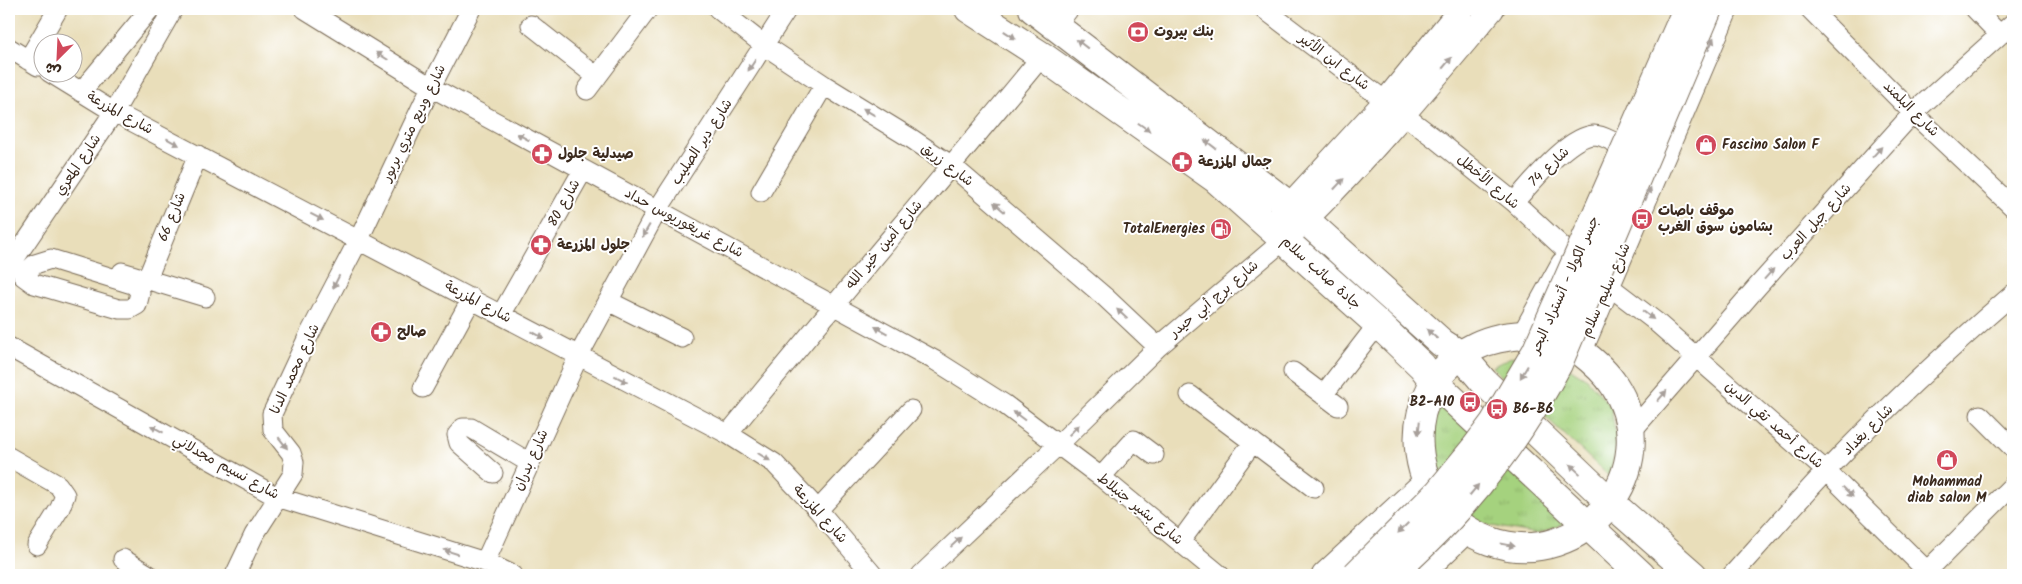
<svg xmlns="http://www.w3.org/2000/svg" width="2022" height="584" viewBox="0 0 2022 584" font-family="Kalam,'Playpen Sans Arabic',sans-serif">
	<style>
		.grass { fill: url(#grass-tufts); stroke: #707e4e }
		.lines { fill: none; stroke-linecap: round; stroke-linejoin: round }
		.minor-casing { stroke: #786955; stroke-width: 21 }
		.major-casing { stroke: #786955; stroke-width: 26 }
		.highway-casing { stroke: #786955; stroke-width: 30 }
		.minor { stroke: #fff; stroke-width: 19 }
		.major { stroke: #fff; stroke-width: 24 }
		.highway { stroke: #fff; stroke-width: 28 }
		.highway-bridge-casing { stroke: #786955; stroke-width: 30; stroke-linecap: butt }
		.highway-bridge { stroke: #fff; stroke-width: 28 }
		.oneway { fill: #a79f9a }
		.labels { text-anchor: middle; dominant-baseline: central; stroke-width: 4; stroke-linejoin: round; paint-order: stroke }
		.poi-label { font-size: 14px; font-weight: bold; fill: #3b2a1e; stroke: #fff; text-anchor: start }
		.street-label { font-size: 14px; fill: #3b2a1e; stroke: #fff }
	</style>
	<defs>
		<pattern id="grass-tufts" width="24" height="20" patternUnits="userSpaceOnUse" patternTransform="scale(1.25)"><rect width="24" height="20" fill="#a5d27e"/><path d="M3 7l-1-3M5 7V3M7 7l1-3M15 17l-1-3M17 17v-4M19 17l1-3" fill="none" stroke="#8fb46c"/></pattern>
	</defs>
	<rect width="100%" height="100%" fill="#fff"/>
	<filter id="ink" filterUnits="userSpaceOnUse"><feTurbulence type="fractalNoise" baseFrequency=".02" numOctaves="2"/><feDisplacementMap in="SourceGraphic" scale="10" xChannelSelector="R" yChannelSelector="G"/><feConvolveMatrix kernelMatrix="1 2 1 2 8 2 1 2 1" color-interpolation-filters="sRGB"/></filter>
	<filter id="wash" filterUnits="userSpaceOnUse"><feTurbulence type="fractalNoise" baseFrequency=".0096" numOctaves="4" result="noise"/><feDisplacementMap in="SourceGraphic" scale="20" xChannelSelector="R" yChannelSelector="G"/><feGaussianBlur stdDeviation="1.12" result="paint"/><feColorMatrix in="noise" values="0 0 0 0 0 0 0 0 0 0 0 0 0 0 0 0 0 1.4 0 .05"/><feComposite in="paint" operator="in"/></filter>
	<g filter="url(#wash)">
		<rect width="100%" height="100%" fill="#e9deba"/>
		<!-- grass -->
		<path class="grass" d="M1535,355L1559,362L1587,379L1611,407L1617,443L1610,477L1492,367L1511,357Z
			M1442,403L1569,522L1538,534L1492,526L1476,521L1456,502L1437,480L1432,448L1433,424Z"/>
	</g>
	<g filter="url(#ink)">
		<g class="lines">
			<!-- minor casing -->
			<g class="minor-casing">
				<path id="minor" d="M305,9L431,87L936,361L1004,404L1101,477L1220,575
					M718,9L764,45L824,85L912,139L952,166L1106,298L1158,347
					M1264,9L1437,140L1514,202L1569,253
					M1810,9L1913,113L2013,207
					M1975,9L2000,35
					M531,25L597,77
					M1057,25L1069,9
					M9,48L38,66
					M28,60L58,9
					M49,72L114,112L728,434L774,463L818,510L873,575
					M587,90L648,9
					M81,92L150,9
					M761,192L824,85
					M1514,202C1531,184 1568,136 1594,135C1602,135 1609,140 1616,143
					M51,259L135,285L140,293L137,305L130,309H119L34,284L23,276L35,264Z
					M9,267L114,112L173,9
					M122,272L205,297
					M147,279L198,155
					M1609,286L1655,321L1826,471L1931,575
					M608,301L682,338
					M501,315L583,170
					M9,347L277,497L485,562L513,575
					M1293,372L1338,406
					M423,388L472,298
					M1190,395L1314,488
					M1323,395L1378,324
					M1980,415L2013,448
					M1630,433L1757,287L1913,113L2013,23
					M728,434C831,307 938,183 1042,56
					M9,457L58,485L65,495L60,508L37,545
					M493,473L459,443L457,435L463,428H471L530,463
					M1101,477L1134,440L1154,455
					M818,510L911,410
					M1180,542L1253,442
					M123,559L149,575
					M485,562L578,357L658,209L787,9
					M235,575L254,535L293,474L294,462L291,453L273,430L272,414L308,337L359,239L431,87L471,9
					M921,575L1058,445L1158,347L1284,240
					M1732,575C1763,541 1794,505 1826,471C1885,409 1948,350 2013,294
					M1923,575L2013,485"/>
			</g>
			<!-- major casing -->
			<g class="major-casing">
				<path id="major" d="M1270,227L1386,101L1461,9
					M1284,240C1359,169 1425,89 1492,9
					M1563,264L1524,335L1553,339L1580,351L1726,9
					M1324,575L1426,481
					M1420,575L1467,530"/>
			</g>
			<!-- highway casing -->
			<g class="highway-casing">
				<path id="highway" d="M969,9L1042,56L1216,179L1378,324L1422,366L1435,383L1641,575
					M1033,9L1290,206L1442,343L1461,355L1484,382L1611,503L1693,575
					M1524,335C1507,336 1492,338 1476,346C1392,387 1403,510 1490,541C1582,574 1668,468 1614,385C1605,371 1593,361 1580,351"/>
			</g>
			<!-- minor -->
			<use href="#minor" class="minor"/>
			<!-- major -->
			<use href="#major" class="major"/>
			<!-- highway -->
			<use href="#highway" class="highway"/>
			<!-- highway-bridge casing -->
			<g class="highway-bridge-casing">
				<path id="highway-bridge" d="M1356,575L1439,492L1476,447L1494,423L1536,352L1687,9
					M1391,575C1415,552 1440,530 1461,505C1499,462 1531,415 1558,364L1708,9"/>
			</g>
			<!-- highway-bridge -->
			<use href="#highway-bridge" class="highway-bridge"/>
		</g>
		<!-- one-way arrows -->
		<defs><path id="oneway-solid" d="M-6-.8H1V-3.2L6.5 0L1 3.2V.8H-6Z" transform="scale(1.25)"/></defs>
		<g class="oneway">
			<use href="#oneway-solid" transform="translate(1010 35) rotate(33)"/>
			<use href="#oneway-solid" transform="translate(1082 44) rotate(-142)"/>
			<use href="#oneway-solid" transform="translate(1711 44) rotate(-67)"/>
			<use href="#oneway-solid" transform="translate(382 56) rotate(-148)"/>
			<use href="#oneway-solid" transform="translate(1447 63) rotate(-50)"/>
			<use href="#oneway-solid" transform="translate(752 65) rotate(123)"/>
			<use href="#oneway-solid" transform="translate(869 112) rotate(-149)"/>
			<use href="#oneway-solid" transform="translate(1144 127) rotate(35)"/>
			<use href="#oneway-solid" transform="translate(523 137) rotate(-151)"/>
			<use href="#oneway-solid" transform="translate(173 142) rotate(28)"/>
			<use href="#oneway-solid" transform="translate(1210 144) rotate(-142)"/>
			<use href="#oneway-solid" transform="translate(1877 152) rotate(-48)"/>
			<use href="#oneway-solid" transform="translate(1339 184) rotate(-47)"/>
			<use href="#oneway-solid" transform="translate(1648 194) rotate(-67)"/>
			<use href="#oneway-solid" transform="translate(999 207) rotate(-139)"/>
			<use href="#oneway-solid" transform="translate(317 217) rotate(27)"/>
			<use href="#oneway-solid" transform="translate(646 231) rotate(120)"/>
			<use href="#oneway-solid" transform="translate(1769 274) rotate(-48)"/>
			<use href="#oneway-solid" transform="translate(336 282) rotate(117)"/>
			<use href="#oneway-solid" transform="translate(1122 314) rotate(-137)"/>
			<use href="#oneway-solid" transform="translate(1648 315) rotate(38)"/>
			<use href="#oneway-solid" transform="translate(881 330) rotate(-151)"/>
			<use href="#oneway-solid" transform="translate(1432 334) rotate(-138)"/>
			<use href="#oneway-solid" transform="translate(538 335) rotate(29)"/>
			<use href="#oneway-solid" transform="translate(1524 372) rotate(121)"/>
			<use href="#oneway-solid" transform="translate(621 379) rotate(27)"/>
			<use href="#oneway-solid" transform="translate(1662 396) rotate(-49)"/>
			<use href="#oneway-solid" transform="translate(1019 416) rotate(-143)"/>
			<use href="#oneway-solid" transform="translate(1419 428) rotate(96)"/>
			<use href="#oneway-solid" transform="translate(157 429) rotate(-151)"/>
			<use href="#oneway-solid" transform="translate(1074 430) rotate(-45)"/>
			<use href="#oneway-solid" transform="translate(283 443) rotate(52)"/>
			<use href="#oneway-solid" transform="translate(764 457) rotate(32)"/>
			<use href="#oneway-solid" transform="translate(1575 469) rotate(-137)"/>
			<use href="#oneway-solid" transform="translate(1474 490) rotate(-50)"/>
			<use href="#oneway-solid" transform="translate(1848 492) rotate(45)"/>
			<use href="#oneway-solid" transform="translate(1403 528) rotate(135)"/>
			<use href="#oneway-solid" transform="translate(956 542) rotate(-43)"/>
			<use href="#oneway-solid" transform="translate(1508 545) rotate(11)"/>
			<use href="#oneway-solid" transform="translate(451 552) rotate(-162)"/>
		</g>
	</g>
	<!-- icons -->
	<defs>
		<g id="bank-disc" transform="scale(1.125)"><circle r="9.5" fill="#d1495b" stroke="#fff"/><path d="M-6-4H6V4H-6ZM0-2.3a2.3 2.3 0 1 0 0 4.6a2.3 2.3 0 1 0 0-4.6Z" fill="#fff"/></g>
		<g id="shop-disc" transform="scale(1.125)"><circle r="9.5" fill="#d1495b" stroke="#fff"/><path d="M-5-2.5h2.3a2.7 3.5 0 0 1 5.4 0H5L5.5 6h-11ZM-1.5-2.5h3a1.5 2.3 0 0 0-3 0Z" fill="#fff"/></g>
		<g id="pharmacy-disc" transform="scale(1.125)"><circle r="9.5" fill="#d1495b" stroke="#fff"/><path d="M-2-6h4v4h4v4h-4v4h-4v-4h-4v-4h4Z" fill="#fff"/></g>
		<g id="bus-disc" transform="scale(1.125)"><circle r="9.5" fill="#d1495b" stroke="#fff"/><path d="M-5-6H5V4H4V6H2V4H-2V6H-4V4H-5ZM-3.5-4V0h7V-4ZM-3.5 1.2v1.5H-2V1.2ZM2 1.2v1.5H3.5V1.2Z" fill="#fff"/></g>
		<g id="fuel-disc" transform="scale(1.125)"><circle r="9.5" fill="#d1495b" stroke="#fff"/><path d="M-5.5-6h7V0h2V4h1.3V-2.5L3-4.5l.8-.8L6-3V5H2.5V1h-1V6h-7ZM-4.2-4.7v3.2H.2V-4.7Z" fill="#fff"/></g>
	</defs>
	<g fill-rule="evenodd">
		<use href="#bank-disc" x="1138" y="32"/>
		<use href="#shop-disc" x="1706" y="145"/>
		<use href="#pharmacy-disc" x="542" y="154"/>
		<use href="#pharmacy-disc" x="1182" y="162"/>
		<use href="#bus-disc" x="1642" y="219"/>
		<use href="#fuel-disc" x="1221" y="229"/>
		<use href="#pharmacy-disc" x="541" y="245"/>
		<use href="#pharmacy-disc" x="381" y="332"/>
		<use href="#bus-disc" x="1470" y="402"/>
		<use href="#bus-disc" x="1497" y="409"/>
		<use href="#shop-disc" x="1947" y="460"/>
	</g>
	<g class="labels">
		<!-- poi labels -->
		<g class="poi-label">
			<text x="1154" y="32">بنك بيروت</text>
			<text x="1722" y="145">Fascino Salon F</text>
			<text x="558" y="154">صيدلية جلول</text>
			<text x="1198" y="162">جمال المزرعة</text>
			<text x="1658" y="211">موقف باصات<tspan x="1658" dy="16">بشامون سوق الغرب</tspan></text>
			<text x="1205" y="229" text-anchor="end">TotalEnergies</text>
			<text x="557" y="245">جلول المزرعة</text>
			<text x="397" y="332">صالح</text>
			<text x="1454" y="402" text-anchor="end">B2-A10</text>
			<text x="1513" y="409">B6-B6</text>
			<text x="1947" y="482" text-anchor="middle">Mohammad<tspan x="1947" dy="16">diab salon M</tspan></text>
		</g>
		<!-- street labels -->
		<g class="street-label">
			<text transform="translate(1334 62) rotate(37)">شارع ابن الأثير</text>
			<text transform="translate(1911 109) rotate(45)">شارع البلمند</text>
			<text transform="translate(120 113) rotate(29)">شارع المزرعة</text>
			<text transform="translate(414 123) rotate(-64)">شارع وديع متري بربور</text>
			<text transform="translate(702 142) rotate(-57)">شارع دير الصليب</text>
			<text transform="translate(78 165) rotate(-56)">شارع المعري</text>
			<text transform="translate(947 165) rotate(37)">شارع زريق</text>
			<text transform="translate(1549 167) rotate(-44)">شارع 74</text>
			<text transform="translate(1488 182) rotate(40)">شارع الأخطل</text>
			<text transform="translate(564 203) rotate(-61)">شارع 80</text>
			<text transform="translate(172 217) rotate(-68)">شارع 66</text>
			<text transform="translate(1816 222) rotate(-48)">شارع جبل العرب</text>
			<text transform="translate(684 223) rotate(28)">شارع غريغوريوس حداد</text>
			<text transform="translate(884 245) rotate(-50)">شارع أمين خير الله</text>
			<text transform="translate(1321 273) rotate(42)">جادة صائب سلام</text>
			<text transform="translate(1565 285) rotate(-66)">جسر الكولا - أتستراد البحر</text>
			<text transform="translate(1606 290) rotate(-66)">شارع سليم سلام</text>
			<text transform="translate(1214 299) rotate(-40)">شارع برج أبي حيدر</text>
			<text transform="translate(478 302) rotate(28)">شارع المزرعة</text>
			<text transform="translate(295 369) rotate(-65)">شارع محمد الدنا</text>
			<text transform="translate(1774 425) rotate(41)">شارع أحمد تقي الدين</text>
			<text transform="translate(1868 430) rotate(-45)">شارع بغداد</text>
			<text transform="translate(531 460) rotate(-66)">شارع بدران</text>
			<text transform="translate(226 467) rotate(29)">شارع نسيم مجدلاني</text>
			<text transform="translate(1140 509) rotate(39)">شارع بشير جنبلاط</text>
			<text transform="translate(820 514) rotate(48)">شارع المزرعة</text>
		</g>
	</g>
	<!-- margin -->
	<rect width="2022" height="584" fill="none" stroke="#fff" stroke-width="30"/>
	<!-- north arrow -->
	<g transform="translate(58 58) rotate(204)"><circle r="24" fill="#ffffff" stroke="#b1aaa5"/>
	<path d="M0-4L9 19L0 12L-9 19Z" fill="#d1495b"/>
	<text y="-8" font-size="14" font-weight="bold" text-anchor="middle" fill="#3b2a1e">ش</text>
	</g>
</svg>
